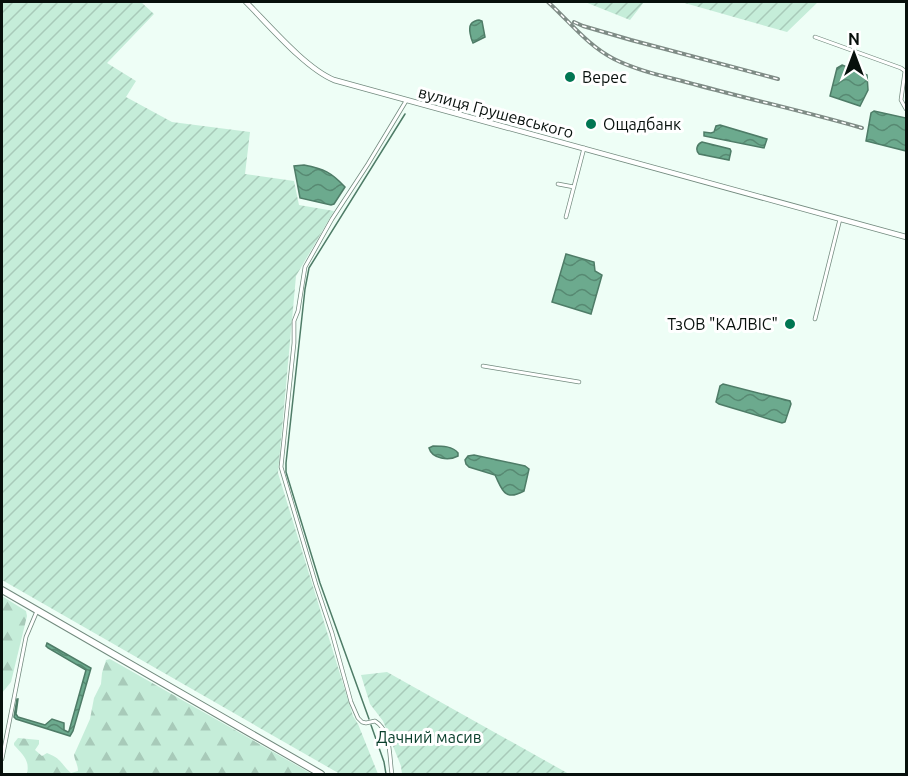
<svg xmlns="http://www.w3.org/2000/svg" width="908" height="776" viewBox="0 0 908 776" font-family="Ubuntu,sans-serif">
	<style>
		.forest { fill: url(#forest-firs) }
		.garden { fill: url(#garden-furrows) }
		.water { fill: url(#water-waves); stroke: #4e7c67; stroke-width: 1.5 }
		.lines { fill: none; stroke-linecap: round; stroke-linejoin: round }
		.stream { stroke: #4e7c67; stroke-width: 1.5 }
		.street-casing { stroke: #728a7e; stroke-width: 4.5 }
		.secondary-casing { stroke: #728a7e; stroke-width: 6 }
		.highway-casing { stroke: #728a7e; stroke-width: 8 }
		.street { stroke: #fff; stroke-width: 3 }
		.secondary { stroke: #fff; stroke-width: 4.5 }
		.highway { stroke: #fff; stroke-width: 6 }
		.rail-casing { stroke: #7f8c86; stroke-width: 4 }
		.rail { stroke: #fff; stroke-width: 1.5; stroke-dasharray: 4.5; stroke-linecap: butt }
		.poi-dot { fill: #007652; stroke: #fff; stroke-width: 2 }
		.labels { text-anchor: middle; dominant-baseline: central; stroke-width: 6; stroke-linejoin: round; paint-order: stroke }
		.poi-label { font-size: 16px; fill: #07100c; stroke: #fff; text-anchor: start }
		.street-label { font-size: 16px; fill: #07100c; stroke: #fff }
		.park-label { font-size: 16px; fill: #0b402d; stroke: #fff }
	</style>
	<defs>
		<pattern id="forest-firs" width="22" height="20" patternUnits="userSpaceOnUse" patternTransform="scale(1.5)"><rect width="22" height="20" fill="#c5edd9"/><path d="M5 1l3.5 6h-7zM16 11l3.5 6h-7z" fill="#a8cab9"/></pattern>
		<pattern id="garden-furrows" width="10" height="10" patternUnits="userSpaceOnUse" patternTransform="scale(1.5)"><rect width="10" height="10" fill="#c5edd9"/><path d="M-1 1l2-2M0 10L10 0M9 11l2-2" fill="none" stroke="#a8cab9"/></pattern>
		<pattern id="water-waves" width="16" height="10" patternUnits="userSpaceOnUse" patternTransform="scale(1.5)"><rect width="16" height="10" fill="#6caa8e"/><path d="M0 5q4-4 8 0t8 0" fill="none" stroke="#578972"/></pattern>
	</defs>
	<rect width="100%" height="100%" fill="#eefef6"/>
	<!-- forest -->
	<path class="forest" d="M2,596L26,611L27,616L11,682L2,693Z
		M110,659L312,774H27C30,760 23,755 14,745V743L18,738L39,740V744L35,750L42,756L47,753C62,759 60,763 71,773L78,771C78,765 75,761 74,755L90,719L94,698L101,684L102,673L106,660Z"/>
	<!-- garden -->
	<path class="garden" d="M2,2H141L154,14L107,63L136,81L126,97L172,122L250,132L245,174L294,181L299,205L334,211L296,276L278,473L353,716L358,724L378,774H340L2,580Z
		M585,2H644L630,20Z
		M681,2H818L787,32Z
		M387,672L569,774H402L401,766L383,721L370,704L361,675Z"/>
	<!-- water -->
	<path class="water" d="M479,20L482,21L485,37L473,43C471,39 468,28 471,24C472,22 477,20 479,20Z
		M842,65L867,75L868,90L860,106L830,96L837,68Z
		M874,111L906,118V151L866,141L871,113Z
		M720,125L767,139L764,148L704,136V132L711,133L714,132L716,126Z
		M702,142L730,149L731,151L729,160L699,154C695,150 697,144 702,142Z
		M304,165C324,169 331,172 345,187L334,204L331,205L300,198L294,166Z
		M566,254L594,262L595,271L602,275L591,314L552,302Z
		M723,384L790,401L791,404L785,422L782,423L719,404L716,402L720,386Z
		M433,446C442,446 453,446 458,453V456C449,461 432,459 429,448Z
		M474,455L525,466L529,469L524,491C504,502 502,489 495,475L469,467L466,464L465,460L468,456Z
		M47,643L91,668L73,731L70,736L16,719L14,717L17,699H18L16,714L18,717L45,725L52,719L64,723V730L68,732L69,731L86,670L48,648L46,646Z"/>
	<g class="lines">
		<!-- stream -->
		<path class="stream" d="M369,719L320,583L286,472V463L305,289L309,268L405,114
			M371,725L384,762L386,774"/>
		<!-- street casing -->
		<g class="street-casing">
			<path id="street" d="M815,37L901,68L905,71L901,100L906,109
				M558,184L574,187
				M566,217L584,148
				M815,319L840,219
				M483,366L579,382
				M2,759L26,637L37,611
				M392,774C389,758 392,731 375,721L366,723L362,722L358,718L351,702L332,633L316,585L281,467L294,343V321L298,311L305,267L332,219L368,164L406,101"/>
		</g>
		<!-- secondary casing -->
		<g class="secondary-casing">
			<path id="secondary" d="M246,2C269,25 305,68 334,80L906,237"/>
		</g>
		<!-- highway casing -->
		<g class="highway-casing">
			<path id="highway" d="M2,590L321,774"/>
		</g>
		<!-- street -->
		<use href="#street" class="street"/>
		<!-- secondary -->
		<use href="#secondary" class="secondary"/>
		<!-- highway -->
		<use href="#highway" class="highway"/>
		<!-- rail casing -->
		<g class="rail-casing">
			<path id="rail" d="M548,2C569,21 588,46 614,59C640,72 669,77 697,85C752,100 807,112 862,128
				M574,22L583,26L631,40L778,79"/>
		</g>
		<!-- rail -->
		<use href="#rail" class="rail"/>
	</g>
	<!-- markers -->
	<g class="poi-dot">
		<circle cx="570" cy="77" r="6"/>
		<circle cx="591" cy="124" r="6"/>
		<circle cx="790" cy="324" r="6"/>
	</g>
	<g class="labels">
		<!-- poi labels -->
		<g class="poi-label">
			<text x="582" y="77">Верес</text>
			<text x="603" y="124">Ощадбанк</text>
			<text x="778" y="324" text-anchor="end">ТзОВ "КАЛВІС"</text>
		</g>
		<!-- street labels -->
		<g class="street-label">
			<text transform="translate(496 112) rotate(15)">вулиця Грушевського</text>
		</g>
		<!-- park labels -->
		<g class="park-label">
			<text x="429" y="737">Дачний масив</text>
		</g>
	</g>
	<!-- border -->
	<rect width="908" height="776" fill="none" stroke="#07100c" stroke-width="6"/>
	<!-- north arrow -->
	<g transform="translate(854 54)" stroke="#ffffff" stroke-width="4.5" paint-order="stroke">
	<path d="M0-4.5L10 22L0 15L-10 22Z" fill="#07100c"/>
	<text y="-9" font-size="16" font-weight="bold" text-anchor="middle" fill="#07100c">N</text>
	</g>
</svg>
